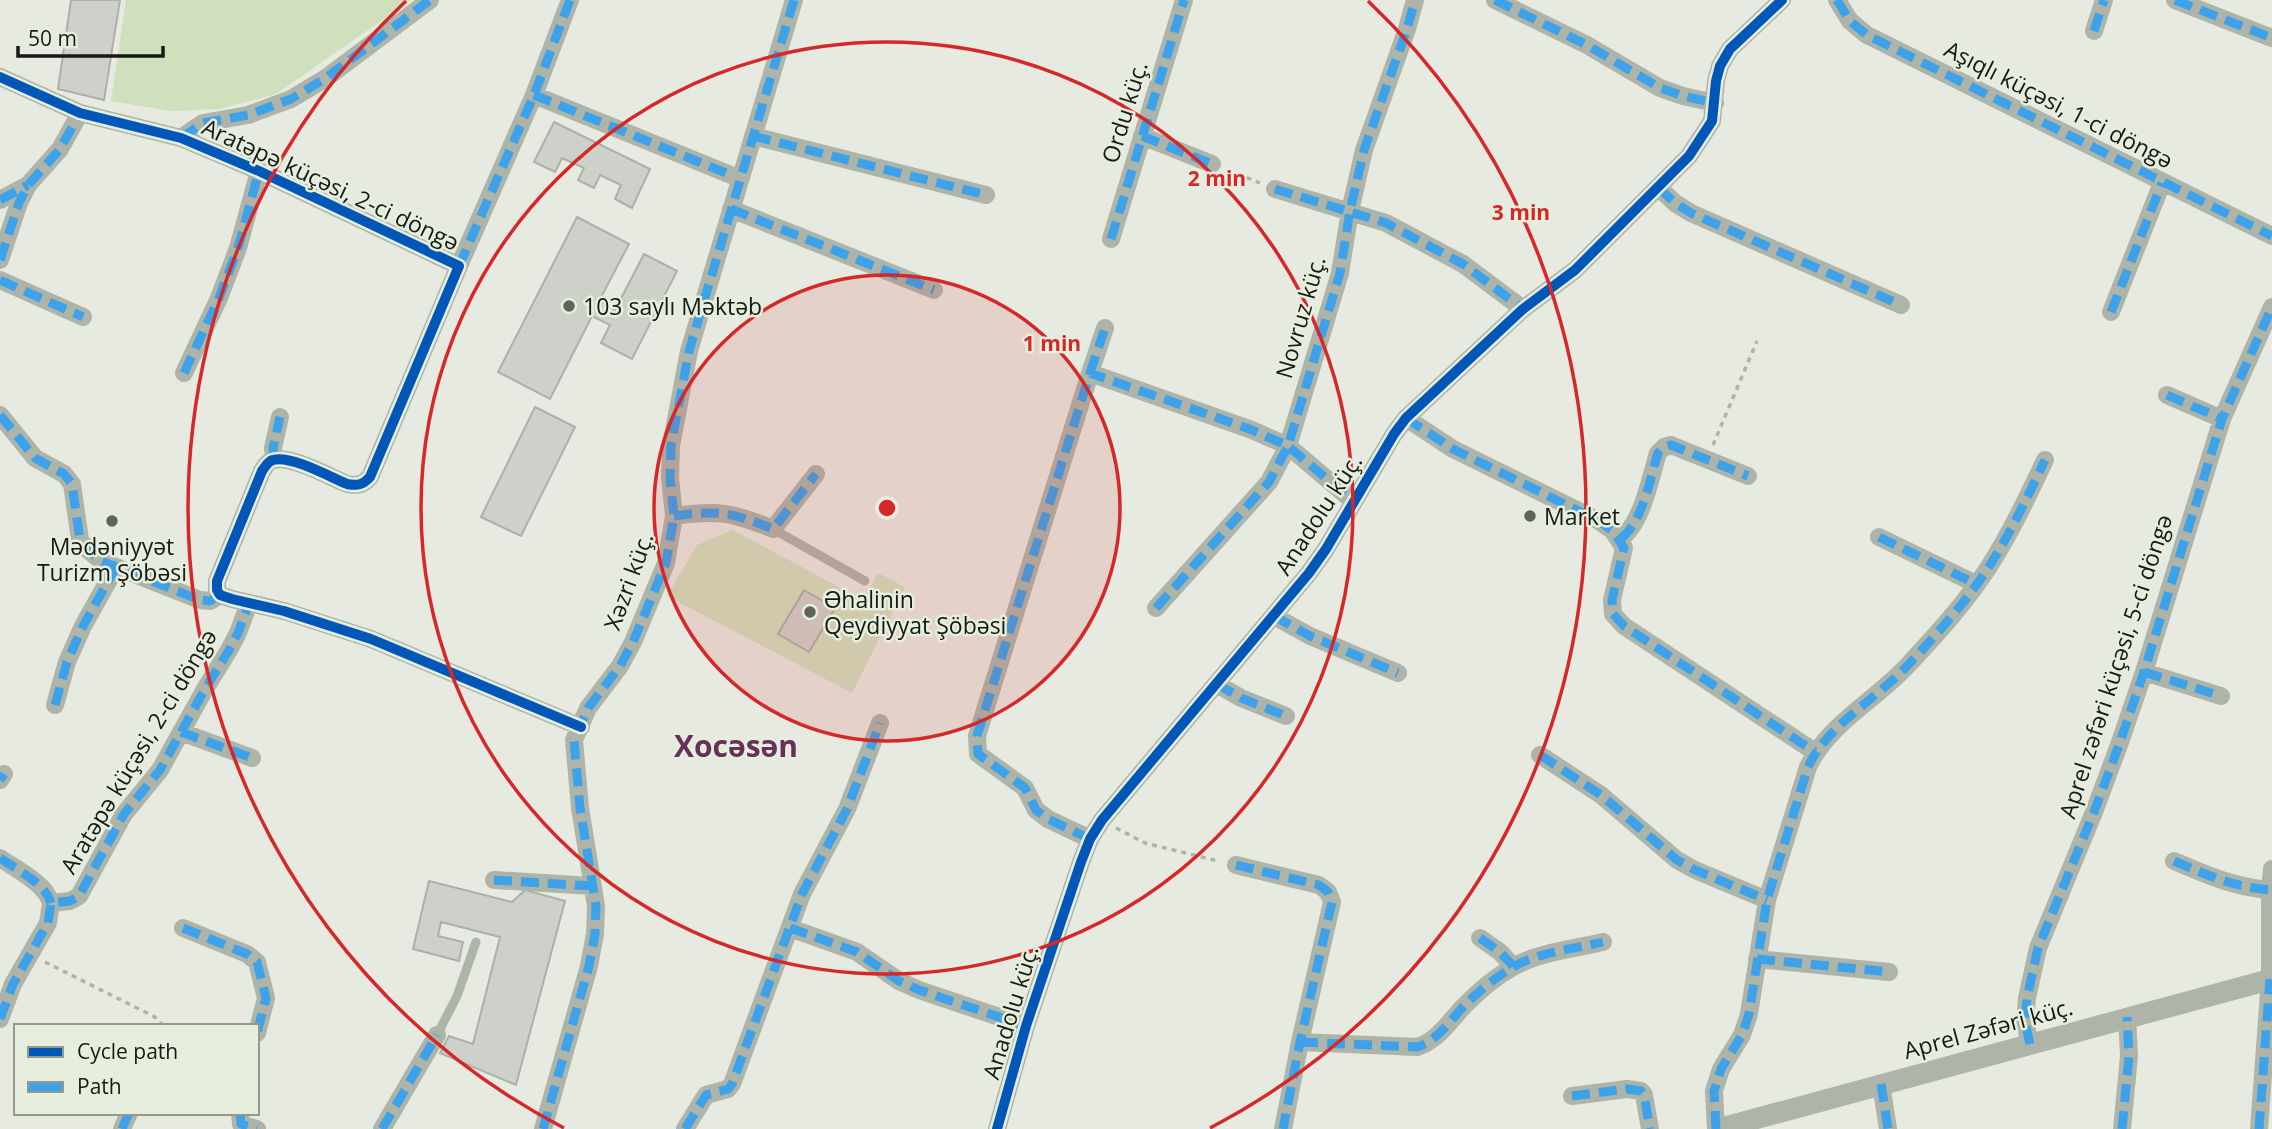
<svg xmlns="http://www.w3.org/2000/svg" width="2272" height="1129" viewBox="0 0 2272 1129" font-family="'Open Sans',sans-serif">
	<style>
		.green { fill: #d0e0bd }
		.building { fill: #ced1ca; stroke: #adb0a9; stroke-width: 2 }
		.lines { fill: none; stroke-linecap: round; stroke-linejoin: round }
		.path { stroke: #afb4aa; stroke-width: 3.5; stroke-dasharray: 5 5; stroke-linecap: butt }
		.service { stroke: #afb4a8; stroke-width: 9 }
		.minor { stroke: #afb4a8; stroke-width: 18 }
		.tertiary { stroke: #afb4a8; stroke-width: 21 }
		.quiet { stroke: #3da2ea; stroke-width: 9; stroke-dasharray: 18 9; stroke-linecap: butt }
		.cycleway-casing { stroke: #e6eedd; stroke-width: 15 }
		.cycleway { stroke: #0057b8; stroke-width: 10 }
		.ring { fill: none; stroke: #d62828; stroke-width: 3.5 }
		.poi-dot { fill: #5f635c; stroke: #e6eedd; stroke-width: 2.5 }
		.labels { text-anchor: middle; dominant-baseline: central; stroke-width: 5; stroke-linejoin: round; paint-order: stroke }
		.street-label { font-size: 23px; fill: #171a14; stroke: #e6eedd }
		.poi-label { font-size: 23px; fill: #171a14; stroke: #e6eedd; text-anchor: start }
		.district-label { font-size: 30px; font-weight: bold; fill: #69305a; stroke: #e6eedd }
		.centre { fill: #d62828; stroke: #e6eedd; stroke-width: 3.5 }
		.ring-label { font-size: 21px; text-anchor: middle; font-weight: bold; fill: #d62828; stroke: #e6eedd; stroke-width: 5; stroke-linejoin: round; paint-order: stroke }
	</style>
	<rect width="100%" height="100%" fill="#e6eae1"/>
	<!-- green -->
	<path class="green" d="M126,0H411L276,94L220,109L171,111L111,101Z
		M733,530L863,600L878,573L905,587L852,693L667,596L697,545Z"/>
	<!-- building -->
	<path class="building" d="M71,0H120L104,100L58,89Z
		M554,122L650,169L632,208L615,199L621,185L600,175L594,188L578,180L584,168L562,158L555,172L534,162Z
		M577,217L629,244L599,301L615,310L644,254L677,271L632,359L601,343L610,325L592,316L550,399L498,372Z
		M535,407L575,427L521,536L481,517Z
		M804,590L835,608L809,652L778,634Z
		M429,881L512,902L525,890L565,901L516,1085L440,1053L449,1036L473,1044L500,937L441,922L438,936L463,942L459,961L413,949Z"/>
	<g class="lines">
		<!-- path -->
		<path class="path" d="M1228,170L1260,183
			M1713,445L1757,341
			M1116,828L1145,843L1218,861
			M45,962L155,1017L163,1026"/>
		<!-- service -->
		<path class="service" d="M773,529L865,581
			M437,1035L457,996L476,942"/>
		<!-- minor -->
		<path class="minor" d="M1495,0L1587,45L1660,88L1683,96L1715,103
			M1837,0L1850,21L1867,35L2272,236
			M2175,0L2272,38
			M2094,31L2104,0
			M0,77L80,113L181,138L259,171L459,266L370,477C363,485 357,486 347,484C330,477 291,455 273,460C268,461 265,467 262,471L217,581V590L220,595L232,599L284,611L371,639L581,727
			M534,95L731,175
			M753,136L986,195
			M1142,136L1212,164
			M181,138L203,123L248,115L291,99L326,78L430,0
			M1659,188L1675,203L1691,213L1901,305
			M1275,189L1386,223L1463,264L1523,309
			M0,200L28,185
			M731,209L934,290
			M1111,239L1184,0
			M0,260L19,203L28,185L60,149L80,113
			M459,266L534,95L570,0
			M0,280L83,317
			M2111,312L2162,183
			M184,373L219,298L238,248L259,171
			M1090,373L1105,328
			M2167,395L2222,419
			M0,415L35,458L64,474L72,484L80,540L88,550L101,561L200,600L210,601L220,595
			M1406,418L1453,449L1599,521L1613,531L1624,548L1612,600L1613,614L1624,626L1815,752
			M274,459L273,448L280,417
			M674,516C718,510 731,512 773,529L816,474
			M1879,537L1976,584
			M1620,539C1642,524 1650,479 1658,453L1664,447L1671,445L1748,476
			M1156,608L1269,482L1288,446L1340,273L1350,211L1364,150L1407,29L1415,0
			M1274,616L1310,636L1398,673
			M2144,672L2221,696
			M1217,684L1241,698L1286,716
			M55,705L67,662L83,626L116,567
			M181,732L252,758
			M1540,755L1601,795L1677,860L1695,870L1767,900
			M0,780L4,774
			M1090,839L1048,819L1036,810L1025,788L978,754L977,736L1090,373L1252,430L1288,446L1353,501
			M0,858C17,870 45,883 51,903
			M2174,861C2207,875 2233,887 2270,890
			M1236,865L1319,885L1328,892L1332,902L1300,1042L1283,1129
			M494,880L592,886
			M183,928L247,954L257,962L266,998L257,1033
			M790,928L857,952L899,981L919,990L1026,1026
			M1480,938L1500,952L1513,966
			M1757,959L1889,972
			M0,1019L13,984L48,923L51,903L70,901L79,896L124,814L160,770L205,689L229,650L238,633L249,603
			M1300,1042L1417,1047C1438,1041 1451,1019 1466,1004C1479,991 1497,976 1513,967C1539,952 1574,949 1603,942
			M2030,1044L2025,1022L2027,998L2038,948L2094,812L2119,745L2144,672L2222,419L2272,307
			M1881,1084L1888,1129
			M1572,1096L1627,1089L1641,1091L1644,1095L1650,1129
			M240,1113L241,1124L257,1129
			M122,1129L129,1113
			M382,1129L437,1035
			M543,1129L589,966L595,934L596,906L580,808L574,740L588,708L620,666L633,642L666,563L674,516L670,478L671,446L689,351L794,0
			M685,1129L706,1095L728,1089L732,1084L802,894L847,809L880,723
			M997,1129L1026,1026L1081,862L1090,839L1102,820L1309,573L1326,549L1394,434L1406,418L1523,309L1575,270L1689,156L1712,121L1716,81L1720,66L1730,49L1782,0
			M1716,1129L1714,1091L1721,1069L1742,1035L1749,1014L1767,900L1808,767C1828,724 1876,700 1908,665C1937,634 1967,601 1990,565C2011,532 2028,496 2045,460
			M2122,1129L2129,1056L2127,1017
			M2259,1129L2270,979V890L2272,869"/>
		<!-- tertiary -->
		<path class="tertiary" d="M1718,1129L2272,979"/>
		<!-- quiet -->
		<path class="quiet" d="M1495,0L1587,45L1660,88L1683,96L1715,103
			M1837,0L1850,21L1867,35L2272,236
			M2175,0L2272,38
			M2094,31L2104,0
			M534,95L731,175
			M753,136L986,195
			M1142,136L1212,164
			M181,138L203,123L248,115L291,99L326,78L430,0
			M1659,188L1675,203L1691,213L1901,305
			M1275,189L1386,223L1463,264L1523,309
			M0,200L28,185
			M731,209L934,290
			M1111,239L1184,0
			M0,260L19,203L28,185L60,149L80,113
			M459,266L534,95L570,0
			M0,280L83,317
			M2111,312L2162,183
			M184,373L219,298L238,248L259,171
			M1090,373L1105,328
			M2167,395L2222,419
			M0,415L35,458L64,474L72,484L80,540L88,550L101,561L200,600L210,601L220,595
			M1406,418L1453,449L1599,521L1613,531L1624,548L1612,600L1613,614L1624,626L1815,752
			M274,459L273,448L280,417
			M674,516C718,510 731,512 773,529L816,474
			M1879,537L1976,584
			M1620,539C1642,524 1650,479 1658,453L1664,447L1671,445L1748,476
			M1156,608L1269,482L1288,446L1340,273L1350,211L1364,150L1407,29L1415,0
			M1274,616L1310,636L1398,673
			M2144,672L2221,696
			M1217,684L1241,698L1286,716
			M55,705L67,662L83,626L116,567
			M181,732L252,758
			M1540,755L1601,795L1677,860L1695,870L1767,900
			M0,780L4,774
			M1090,839L1048,819L1036,810L1025,788L978,754L977,736L1090,373L1252,430L1288,446L1353,501
			M0,858C17,870 45,883 51,903
			M2174,861C2207,875 2233,887 2270,890
			M1236,865L1319,885L1328,892L1332,902L1300,1042L1283,1129
			M494,880L592,886
			M183,928L247,954L257,962L266,998L257,1033
			M790,928L857,952L899,981L919,990L1026,1026
			M1480,938L1500,952L1513,966
			M1757,959L1889,972
			M0,1019L13,984L48,923L51,903L70,901L79,896L124,814L160,770L205,689L229,650L238,633L249,603
			M1300,1042L1417,1047C1438,1041 1451,1019 1466,1004C1479,991 1497,976 1513,967C1539,952 1574,949 1603,942
			M2030,1044L2025,1022L2027,998L2038,948L2094,812L2119,745L2144,672L2222,419L2272,307
			M1881,1084L1888,1129
			M1572,1096L1627,1089L1641,1091L1644,1095L1650,1129
			M240,1113L241,1124L257,1129
			M122,1129L129,1113
			M382,1129L437,1035
			M543,1129L589,966L595,934L596,906L580,808L574,740L588,708L620,666L633,642L666,563L674,516L670,478L671,446L689,351L794,0
			M685,1129L706,1095L728,1089L732,1084L802,894L847,809L880,723
			M1716,1129L1714,1091L1721,1069L1742,1035L1749,1014L1767,900L1808,767C1828,724 1876,700 1908,665C1937,634 1967,601 1990,565C2011,532 2028,496 2045,460
			M2122,1129L2129,1056L2127,1017
			M2259,1129L2270,979"/>
		<!-- cycleway casing -->
		<g class="cycleway-casing">
			<path id="cycleway" d="M0,77L80,113L181,138L259,171L459,266L370,477C363,485 357,486 347,484C330,477 291,455 273,460C268,461 265,467 262,471L217,581V590L220,595L232,599L284,611L371,639L581,727
				M997,1129L1026,1026L1081,862L1090,839L1102,820L1309,573L1326,549L1394,434L1406,418L1523,309L1575,270L1689,156L1712,121L1716,81L1720,66L1730,49L1782,0"/>
		</g>
		<!-- cycleway -->
		<use href="#cycleway" class="cycleway"/>
	</g>
	<!-- distance rings -->
	<circle cx="887" cy="508" r="233" fill="#d62828" fill-opacity=".12"/>
	<g class="ring">
		<circle cx="887" cy="508" r="233"/>
		<circle cx="887" cy="508" r="466"/>
		<path d="M564 1128A699 699 0 0 1 406 1M1368 1A699 699 0 0 1 1210 1128"/>
	</g>
	<!-- markers -->
	<g class="poi-dot">
		<circle cx="569" cy="306" r="7"/>
		<circle cx="1530" cy="516" r="7"/>
		<circle cx="112" cy="521" r="7"/>
		<circle cx="810" cy="612" r="7"/>
	</g>
	<g class="labels">
		<!-- street labels -->
		<g class="street-label">
			<text transform="translate(2059 104) rotate(27)">Aşıqlı küçəsi, 1-ci döngə</text>
			<text transform="translate(1124 112) rotate(-73)">Ordu küç.</text>
			<text transform="translate(331 184) rotate(25)">Aratəpə küçəsi, 2-ci döngə</text>
			<text transform="translate(1300 317) rotate(-74)">Novruz küç.</text>
			<text transform="translate(1318 514) rotate(-57)">Anadolu küç.</text>
			<text transform="translate(628 581) rotate(-70)">Xəzri küç.</text>
			<text transform="translate(2115 666) rotate(-72)">Aprel zəfəri küçəsi, 5-ci döngə</text>
			<text transform="translate(138 751) rotate(-59)">Aratəpə küçəsi, 2-ci döngə</text>
			<text transform="translate(1010 1012) rotate(-73)">Anadolu küç.</text>
			<text transform="translate(1988 1028) rotate(-15)">Aprel Zəfəri küç.</text>
		</g>
		<!-- poi labels -->
		<g class="poi-label">
			<text x="583" y="306">103 saylı Məktəb</text>
			<text x="1544" y="516">Market</text>
			<text x="112" y="546" text-anchor="middle">Mədəniyyət<tspan x="112" dy="26">Turizm Şöbəsi</tspan></text>
			<text x="824" y="599">Əhalinin<tspan x="824" dy="26">Qeydiyyat Şöbəsi</tspan></text>
		</g>
		<!-- district labels -->
		<g class="district-label">
			<text x="736" y="745">Xocəsən</text>
		</g>
	</g>
	<circle cx="887" cy="508" r="10" class="centre"/>
	<g class="ring-label">
		<text x="1217" y="186">2 min</text>
		<text x="1521" y="220">3 min</text>
		<text x="1052" y="351">1 min</text>
	</g>
	<!-- legend -->
	<rect x="14" y="1024" width="245" height="91" fill="#e6eedd" stroke="#93998d" stroke-width="2"/>
	<rect x="28" y="1047" width="35" height="10" fill="#0057b8" stroke="#93998d" stroke-width="2"/>
	<text x="77" y="1059" font-size="21" fill="#171a14">Cycle path</text>
	<rect x="28" y="1082" width="35" height="10" fill="#3da2ea" stroke="#93998d" stroke-width="2"/>
	<text x="77" y="1094" font-size="21" fill="#171a14">Path</text>
	<!-- scale -->
	<path d="M18 46v10h145v-10" fill="none" stroke="#171a14" stroke-width="3.5"/>
	<text x="28" y="46" font-size="21" fill="#171a14" stroke="#e6eedd" stroke-width="5" paint-order="stroke">50 m</text>
</svg>
